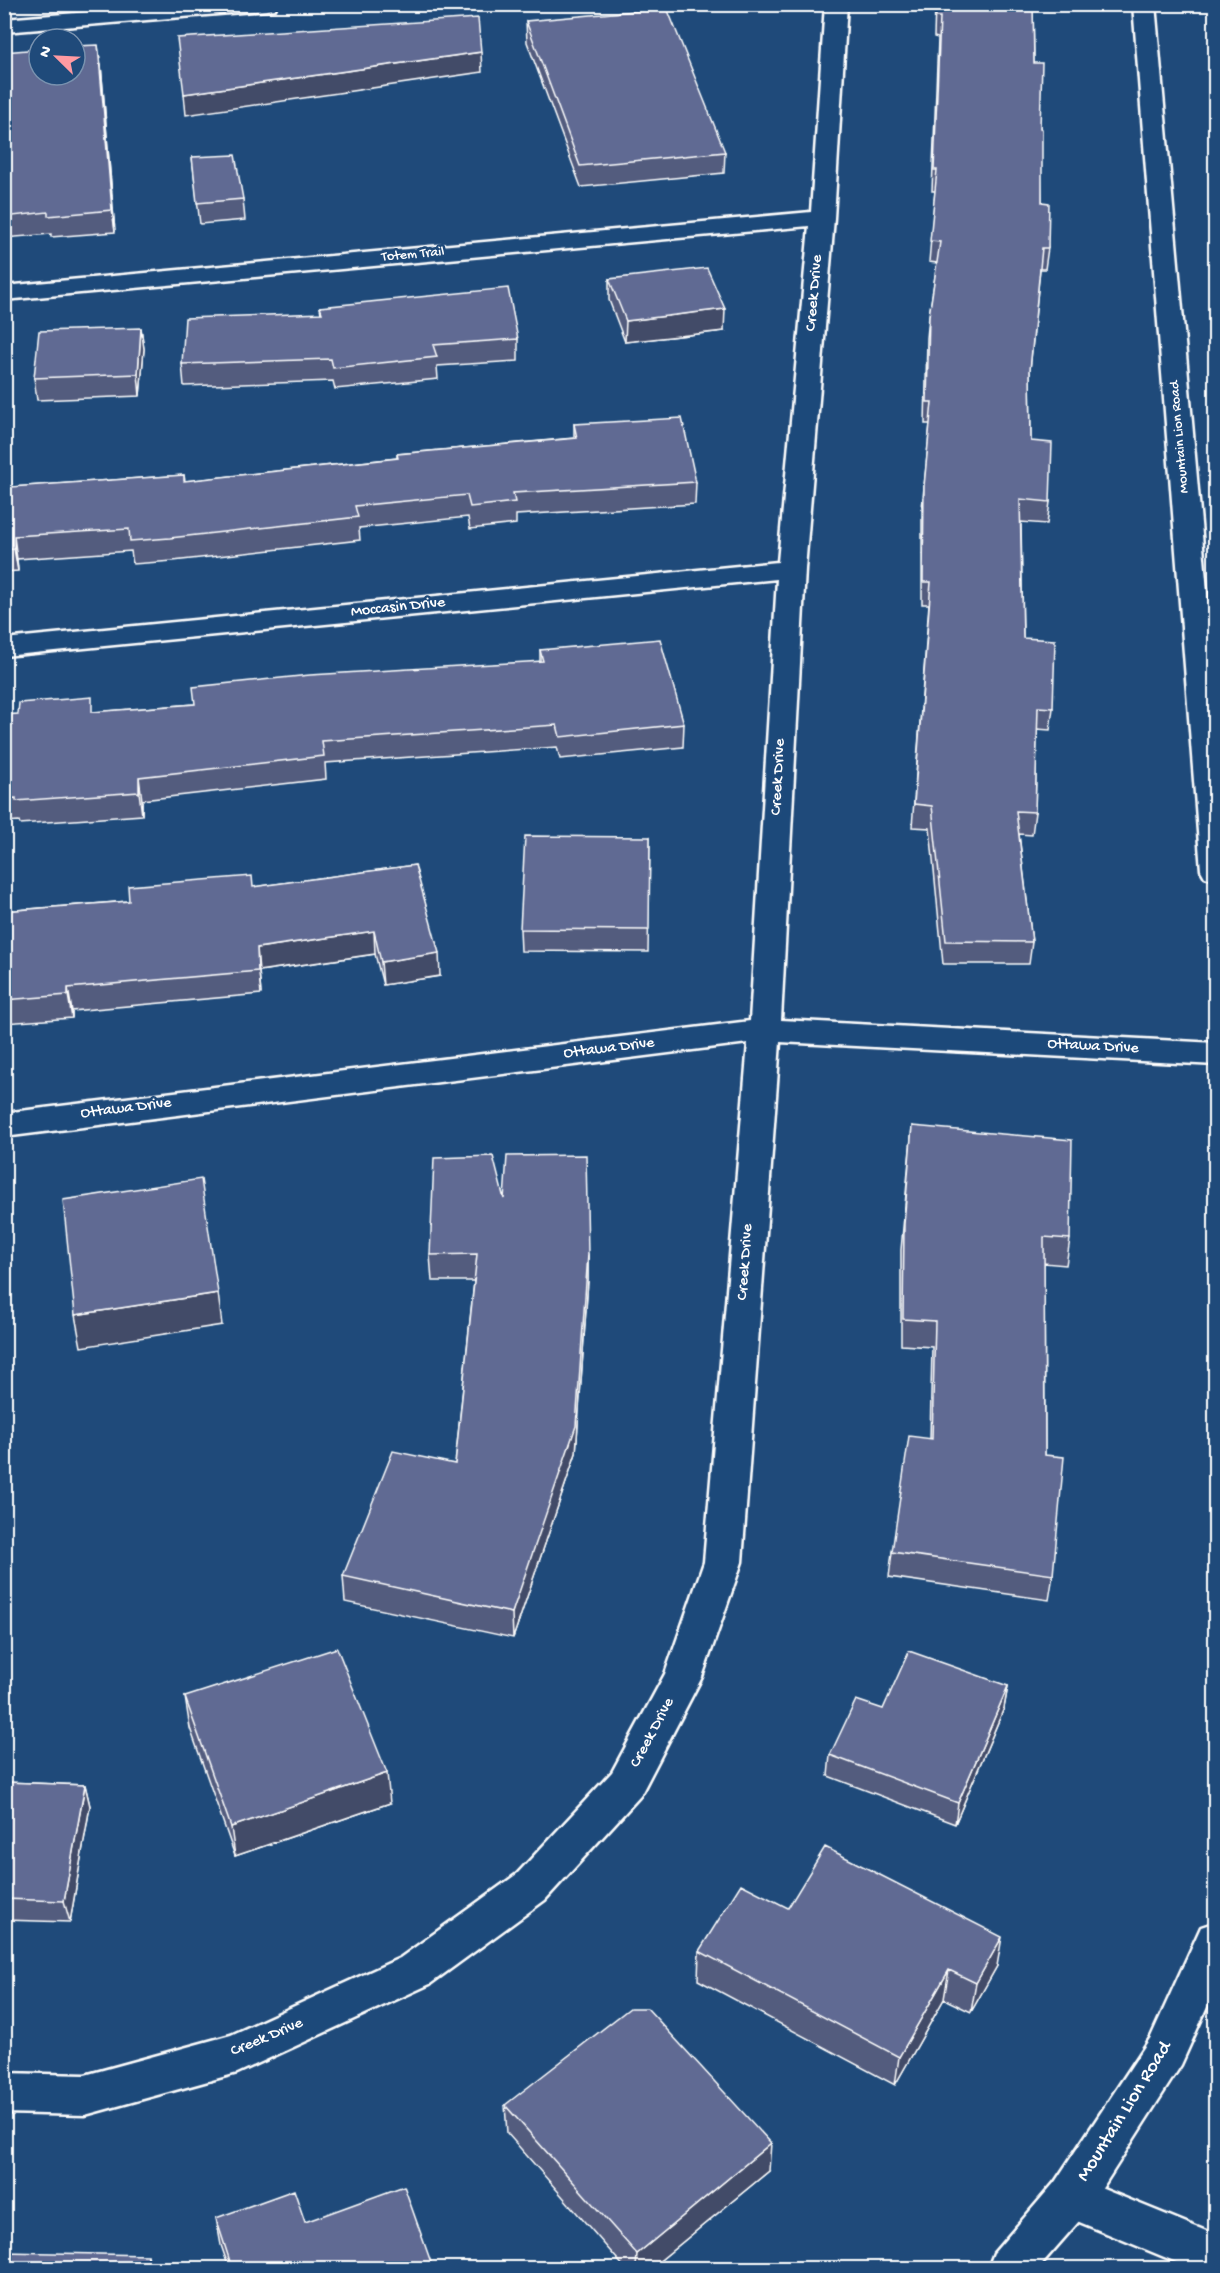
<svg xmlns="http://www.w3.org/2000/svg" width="1220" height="2273" viewBox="0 0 1220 2273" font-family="'Gochi Hand',sans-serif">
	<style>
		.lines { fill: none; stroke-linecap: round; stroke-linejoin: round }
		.street-casing { stroke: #fff; stroke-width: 5 }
		.secondary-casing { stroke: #fff; stroke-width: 5 }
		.street { fill: #1f4a7a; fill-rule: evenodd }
		.secondary { fill: #1f4a7a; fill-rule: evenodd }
		.wall { fill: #535c7e; stroke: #fff; stroke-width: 1.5 }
		.shaded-wall { fill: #434b67; stroke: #fff; stroke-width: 1.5 }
		.building { fill: #606b93; stroke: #fff; stroke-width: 1.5 }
		.labels { text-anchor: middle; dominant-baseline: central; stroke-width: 5; stroke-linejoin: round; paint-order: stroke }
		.far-street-label { font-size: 14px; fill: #fff; stroke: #1f4a7a }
		.street-label { font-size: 16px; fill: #fff; stroke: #1f4a7a }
		.near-street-label { font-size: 20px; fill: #fff; stroke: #1f4a7a }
	</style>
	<rect width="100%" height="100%" fill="#1f4a7a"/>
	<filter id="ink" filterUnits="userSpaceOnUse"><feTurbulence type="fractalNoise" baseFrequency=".0167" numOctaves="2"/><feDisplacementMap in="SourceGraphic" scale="12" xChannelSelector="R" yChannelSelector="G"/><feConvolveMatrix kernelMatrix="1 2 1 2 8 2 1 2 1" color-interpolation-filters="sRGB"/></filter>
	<g filter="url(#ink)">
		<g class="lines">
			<!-- street casing -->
			<g class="street-casing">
				<path id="street" d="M184,4H277L275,9L267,10L4,32V19Z
					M825,4H847L834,218L805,569L781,1020L1216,1043V1065L780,1042L742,1562L702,1677L640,1796L545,1900L430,1984L237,2073L85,2115L4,2113V2073L85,2075L231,2035L400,1958L517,1874L612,1772L665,1674L704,1562L748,1043L4,1137V1113L750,1021L777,579L4,656V639L778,562L809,226L4,300V286L811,212Z
					M1071,2176L1216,2235V2268H1191L1055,2212L1049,2197L1055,2182Z"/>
			</g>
			<!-- secondary casing -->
			<g class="secondary-casing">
				<path id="secondary" d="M1133,4H1155L1216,693V880L1205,877L1201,870Z
					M1216,1922V1987L1181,2065L1087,2212L1038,2268H988L994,2253L1055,2182L1151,2037L1201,1927Z"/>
			</g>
			<!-- street -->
			<use href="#street" class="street"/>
			<!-- secondary -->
			<use href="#secondary" class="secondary"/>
		</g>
		<!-- wall -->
		<path class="wall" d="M935,4H1033L1034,63L1040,128L1042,202L1048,248L1045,269H1040L1030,370L1031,441L1050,502L1047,524L1021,522L1023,638L1053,708L1050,730L1037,729L1035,812L1032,835L1019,834L1032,942L1029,964H943L930,828L912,827L929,604H922V508L930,424H925L927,338L929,316L937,263L929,262L935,191H932L938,38L934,37Z
			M526,21L725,152L724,173L581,187L527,42Z
			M4,52L101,65L115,232L51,237V234L4,238Z
			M192,157L243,199L245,220L200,224Z
			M609,279L724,331L625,342L609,300Z
			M320,307L518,339V361L437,366L438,379L335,389L333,381L184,386L182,364L321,314Z
			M141,328L144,349L140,396L37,400L34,378Z
			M574,424L696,482L695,504L516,515V524L470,529L468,517L359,528L360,540L173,561L133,564L131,551L17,559L18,571L4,572V482L11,481L12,487L184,475L185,481L397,458V454L574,438Z
			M540,650L684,724L683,747L560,759L557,747L325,763L326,779L142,800V815L20,824L19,821L4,822V715L95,712L195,704L540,662Z
			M650,837L648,952L521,951L520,929Z
			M415,865L440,976L383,985L375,954L259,971L261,994L72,1011V1018L4,1023V911L129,901L253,887Z
			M912,1126L1070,1239L1066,1265L1044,1263L1045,1455L1053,1575L1049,1600L889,1577L892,1552L930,1439L932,1347L901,1345V1250Z
			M504,1199L588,1254V1280L576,1453L513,1638L345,1602L343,1576L455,1464L474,1281H432L430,1255Z
			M1008,1686L1004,1708L955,1824L828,1776L830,1755L883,1709Z
			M185,1697L390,1803L235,1856L190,1728Z
			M4,1782L85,1785L90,1806L70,1922L4,1920Z
			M788,1908L997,1966L971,2012L944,1999L895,2085L698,1980L699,1951Z
			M505,2105L769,2171L651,2268H625L507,2133Z
			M216,2218L305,2222L433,2268H229L221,2245Z"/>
		<!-- shaded-wall -->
		<path class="shaded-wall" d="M98,45L101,65L115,232L112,210Z
			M481,52L482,72L186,115L184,94Z
			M725,309L724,331L625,342L626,321Z
			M141,328L144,349L140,396L138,374Z
			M14,536L17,559L18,571L14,549Z
			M139,777L142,800V815L139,792Z
			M374,931L375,954L259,971L261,994L257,948Z
			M439,953L440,976L383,985L381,962Z
			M68,988L72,1011V1018L68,995Z
			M588,1254V1280L576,1453L513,1638L512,1613Z
			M218,1293L222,1325L81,1347L75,1315Z
			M1008,1686L1004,1708L955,1824L958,1803Z
			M387,1773L390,1803L235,1856L231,1827Z
			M85,1785L90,1806L70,1922L64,1901Z
			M1002,1937L997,1966L971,2012L976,1983Z
			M949,1970L944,1999L895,2085L899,2057Z
			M771,2143L769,2171L651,2268H636L637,2254Z
			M148,2255L151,2268H146Z"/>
		<!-- building -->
		<path class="building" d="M936,4H1033L1034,63H1042L1040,128L1042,129V202L1049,203L1048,248H1042L1030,370L1031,441L1052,443L1050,502L1020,499L1023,638L1055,640L1053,708L1038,707L1035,812L1016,811L1032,942L946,941L932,806L914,804L931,582H923L924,486L932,402H927L929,316L940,242L930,241L937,170H934L940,17H936Z
			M667,8L725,152L580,166L526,21Z
			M478,18L481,52L184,94L177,38Z
			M98,45L112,210L48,216V212L4,217V52L39,49V75H75V46Z
			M235,155L243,199L197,203L192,157Z
			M707,268L725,309L626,321L609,279Z
			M508,288L518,339L433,345L437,357L333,368L331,359L182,364L185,318L322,313L320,307Z
			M141,328L138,374L34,378L39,331Z
			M682,418L696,482L513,493L515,502L470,507L467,495L355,506L358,517L170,538L130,541L129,529L14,536V549L4,550V482L11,481V487L184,475V481L398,458L397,454L577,438L574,424Z
			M660,639L684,724L560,737L557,725L322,741L324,756L139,777V792L16,801V798L4,799V715L18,714L19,703L92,697V712L195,704L193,687L310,675L543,661L540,650Z
			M525,836L650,837L649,930L520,929Z
			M415,865L439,953L381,962L374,931L257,948L258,971L68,988V995L4,1000V911L129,901L128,886L252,876L253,887Z
			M912,1126L1072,1140L1070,1239L1044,1237L1045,1455L1064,1457L1053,1575L892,1552L909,1436L932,1439L935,1321L903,1319L904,1224Z
			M586,1155L588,1254L576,1426L512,1613L343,1576L393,1451L455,1464L477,1254L430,1255L434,1158L493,1156L504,1199L507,1156Z
			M201,1179L218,1293L75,1315L63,1200Z
			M337,1648L387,1773L231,1827L185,1697Z
			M909,1651L1008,1686L958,1803L830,1755L856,1700L883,1709Z
			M4,1782L85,1785L64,1901L4,1899Z
			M825,1847L1002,1937L976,1983L949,1970L899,2057L699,1951L741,1884L788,1908Z
			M630,2008H647L771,2143L637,2254L505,2105Z
			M404,2186L433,2268H232L216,2218L294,2190L305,2222Z
			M4,2252L148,2255L146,2268H4Z"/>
	</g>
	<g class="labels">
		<!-- far-street labels -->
		<g class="far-street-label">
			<text transform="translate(413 255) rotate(-5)">Totem Trail</text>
			<text transform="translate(1180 437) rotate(-95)">Mountain Lion Road</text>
		</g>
		<!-- street labels -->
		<g class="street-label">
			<text transform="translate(815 293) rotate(-85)">Creek Drive</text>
			<text transform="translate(398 608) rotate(-6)">Moccasin Drive</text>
			<text transform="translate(779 777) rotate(-87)">Creek Drive</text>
			<text transform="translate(1093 1047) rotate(3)">Ottawa Drive</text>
			<text transform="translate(609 1049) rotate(-7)">Ottawa Drive</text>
			<text transform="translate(126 1109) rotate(-7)">Ottawa Drive</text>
			<text transform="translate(746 1262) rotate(-86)">Creek Drive</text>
			<text transform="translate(653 1733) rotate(-62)">Creek Drive</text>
			<text transform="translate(267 2038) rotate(-23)">Creek Drive</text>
		</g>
		<!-- near-street labels -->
		<g class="near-street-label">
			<text transform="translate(1125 2112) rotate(-58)">Mountain Lion Road</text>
		</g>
	</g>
	<!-- margin -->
	<rect width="1220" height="2273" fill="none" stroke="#1f4a7a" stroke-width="24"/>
	<rect x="12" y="12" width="1196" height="2249" fill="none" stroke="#fff" stroke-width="2" filter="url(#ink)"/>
	<!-- north arrow -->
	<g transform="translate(57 57) rotate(294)"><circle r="28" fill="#1f4a7a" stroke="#7992af" stroke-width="1.5"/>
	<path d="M0-4.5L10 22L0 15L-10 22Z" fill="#ff9aa2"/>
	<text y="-9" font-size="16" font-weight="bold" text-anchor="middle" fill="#ffffff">N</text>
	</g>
</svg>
